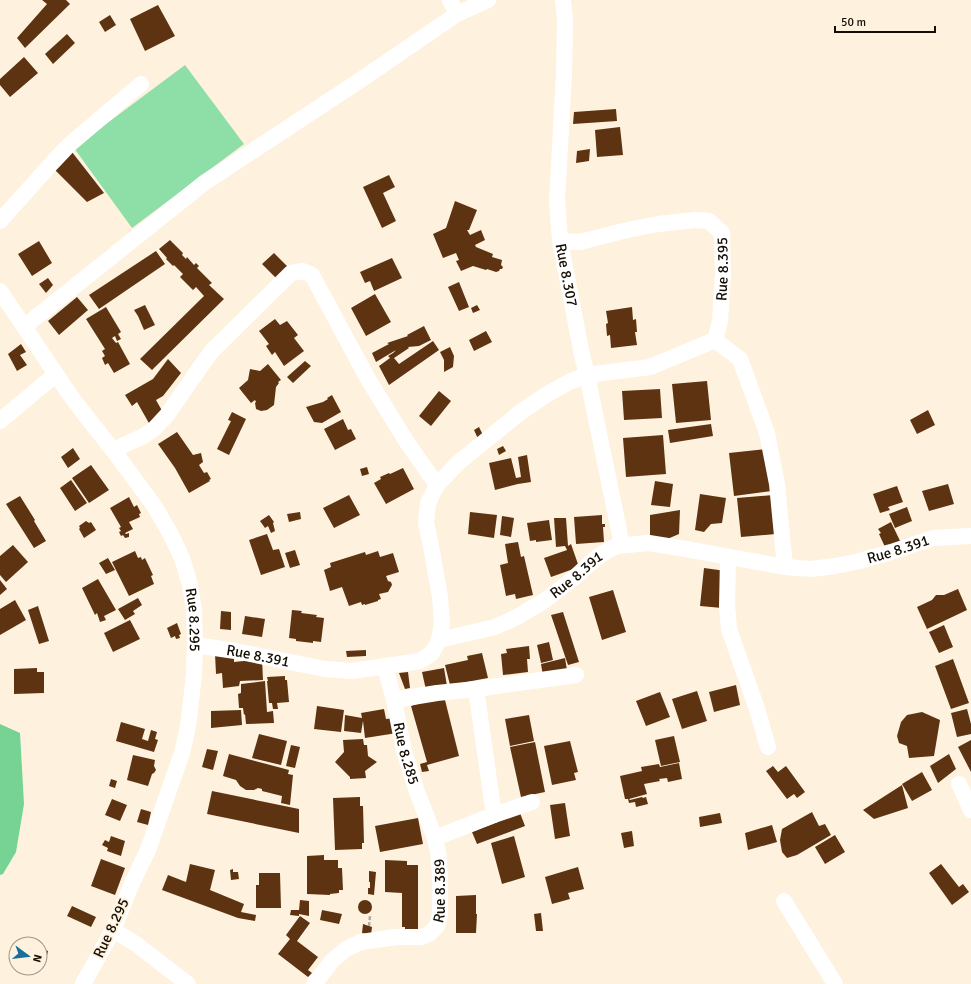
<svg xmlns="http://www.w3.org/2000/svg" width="971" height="984" viewBox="0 0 971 984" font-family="Signika,sans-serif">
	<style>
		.green { fill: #8edfa7 }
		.forest { fill: #76d394 }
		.building { fill: #5d3311 }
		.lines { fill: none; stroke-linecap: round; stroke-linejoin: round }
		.path { stroke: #b6ab9b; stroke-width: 2.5; stroke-dasharray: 4 2; stroke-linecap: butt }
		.street { stroke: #fff; stroke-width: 16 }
		.labels { text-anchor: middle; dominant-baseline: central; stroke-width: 4; stroke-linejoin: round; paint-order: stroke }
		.street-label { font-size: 15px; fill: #150e04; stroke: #fef2df }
	</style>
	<rect width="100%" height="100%" fill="#fef2df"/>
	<!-- green -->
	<path class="green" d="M185,65L244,144L132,228L74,148Z"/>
	<!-- forest -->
	<path class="forest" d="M0,724L20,733L24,804L16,852L3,874L0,875Z"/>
	<!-- building -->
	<path class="building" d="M42,0H66L70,4L25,48L17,38L47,4Z
		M158,5L175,36L145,51L130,19Z
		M110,15L116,25L105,32L99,22Z
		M67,34L75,43L53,64L45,54Z
		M24,57L38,73L10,97L0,85V79Z
		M616,109L617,121L573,124L574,112Z
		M620,127L623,155L597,157L595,130Z
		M590,149L589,161L576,163L577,151Z
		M72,152L104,193L87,202L55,170Z
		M389,175L395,187L383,193L396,221L382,228L363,187Z
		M455,201L477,210L469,230H467L470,235L481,230L485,240L475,245L476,247L493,254L492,257L502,260L501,265L503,267L502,269H500L499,271L496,272L487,269L486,270L473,266L461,271L456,261L459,260L456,253L443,258L433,234L446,228Z
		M170,240L183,253L182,255L186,259L187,257L194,265L196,263L199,266L197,268L212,283L209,285L224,299L152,370L140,359L204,296L196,287L193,290L180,277L183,274L174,265L173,266L166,259L167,258L159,249Z
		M39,241L52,263L32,276L18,254Z
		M156,251L165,264L99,309L89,295Z
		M274,253L288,267L276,278L262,264Z
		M392,258L402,278L374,291L370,281L365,283L360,272Z
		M48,278L53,285L46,293L39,284Z
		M459,282L469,307L459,311L448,287Z
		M375,294L391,322L366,336L351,308Z
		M77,297L88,310L59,335L48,321Z
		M145,305L155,325L144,330L138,316L134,310Z
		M477,305L480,310L473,313L471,308Z
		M106,307L121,332L118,334L121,339L117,341L115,336L112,338L116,343L118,342L130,364L114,373L108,363L105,365L102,358L105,356L102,351L105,349L86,319Z
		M632,307L633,320L636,319L637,332H635L637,345L611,348L610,335L607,336L606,324L608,323L606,311Z
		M275,319L280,325L287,321L298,335L294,338L304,351L284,366L275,352L272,355L266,346L269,344L259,331Z
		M424,326L431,340L419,346L408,347L409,348L394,358L399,364L433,341L439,350L389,385L379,366L390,358L388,356L393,353L396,350L376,362L372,353L389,344L387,343L408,336L407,335Z
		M486,331L492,342L474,351L469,340Z
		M21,344L26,352L20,355L27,365L17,371L8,354Z
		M450,347L454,356L453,367L444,372V360L440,352Z
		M168,359L181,373L163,396L156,400L165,416L150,425L137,402L132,406L125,395L153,379Z
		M305,361L311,366L293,383L287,377Z
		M268,364L281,380L278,382L279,383L276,387L274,405L267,410L261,411L256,409L255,403L256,402L255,400L251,403L239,388L248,380L250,369L260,371Z
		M707,381L711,420L676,423L672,384Z
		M660,389L662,418L624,420L622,391Z
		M439,391L451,401L431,426L419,416Z
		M332,395L341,412L322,423L314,422L306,407L323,402L328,399L327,398Z
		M928,410L935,425L917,434L910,420Z
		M232,412L246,419L229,455L217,449L231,421L228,420Z
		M343,419L348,430L351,429L356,439L335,450L324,429Z
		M711,424L713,436L670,443L668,430Z
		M479,427L484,437L479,441L474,430Z
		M177,432L193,455L201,453L203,462L199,465L204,473L207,472L211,479L209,480L210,481L189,493L175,468L158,444Z
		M663,435L666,474L626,477L623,438Z
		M503,446L506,451L499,455L497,449Z
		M73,448L80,459L68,468L61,457Z
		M767,449L772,491L734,496L729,453Z
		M527,455L531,482L518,484L495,490L489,463L511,458L516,478L521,477L518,457Z
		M91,465L109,490L89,503L72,478Z
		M367,467L369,474L362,476L360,469Z
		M403,468L414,489L386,504L374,483L381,479L380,477L389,473L390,474Z
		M71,480L87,503L75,511L60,488Z
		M655,481L673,484L670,507L651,505Z
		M948,484L954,504L929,511L922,491Z
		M897,486L903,502L888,507L890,510L880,513L873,494Z
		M700,494L726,498L722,523L711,524L704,532L695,530Z
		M349,495L360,515L334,528L323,508Z
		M773,495L776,534L741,537L737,498Z
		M20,496L35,520L34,521L46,541L34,548L6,504Z
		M129,497L134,507L137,505L141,513L139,514L140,517L129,522L133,529L125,533L126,534L129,533V537L125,538L123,535L121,536L119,532L121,531L119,528L121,527L110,508Z
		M907,507L912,521L895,528L889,514Z
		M680,510L679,534L658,543L650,539V515Z
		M300,512L301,519L289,522L287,514Z
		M470,512L497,515L494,538L468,534Z
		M269,515L274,522L273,523L275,531L271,533L268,526L265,528L260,521Z
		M602,515V524H605V527H603L604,542L576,544L574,517Z
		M502,516L514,518L511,537L500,535Z
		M554,518H566L568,546L571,544L579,567L551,577L544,558L567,550L565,546L556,547Z
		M549,520L552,540L536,542V540L530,541L527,523Z
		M86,521L89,523L91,522L96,530L84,538L79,529L80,528L79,526Z
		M891,522L902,545L885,547L879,534L881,533L878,529Z
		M267,534L273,550L279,549L285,567L261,575L249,540Z
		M518,542L521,557L524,556L533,595L516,599L515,594L506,596L500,565L508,563L505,544Z
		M13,545L28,562L6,582L0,575V556Z
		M295,550L300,565L290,568L285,553Z
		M135,551L138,558L141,557L142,560L145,558L153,575L151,576L154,584L129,596L112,562Z
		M378,551L380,557L393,553L399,572L386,576L388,581L391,582L392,585L388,592L379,594L381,599L378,600V601L365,605V604L362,605L361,602L349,606L342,587L330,591L324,570L331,567L330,563L365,552L366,555Z
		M108,558L115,570L106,574L99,563Z
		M704,568L726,571L722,608L700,606Z
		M98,579L116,610L104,616L106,620L100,622L97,613L95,615L82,588Z
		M0,580L7,589L0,595Z
		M958,589L967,610L927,629L917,607L932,600L936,595H944Z
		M613,590L626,632L602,640L589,597Z
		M138,598L142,605L133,611L135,614L125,620L118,609Z
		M15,600L26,620L0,635V609Z
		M38,606L49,641L39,644L28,610Z
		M292,610L302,611L301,613L317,615L316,617L324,618L321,642L313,641V643L296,641V639L289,638Z
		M221,611L231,612V630L220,629Z
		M563,612L579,662L568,665L551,615Z
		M245,616L265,619L262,637L242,634Z
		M130,620L140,639L113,652L104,633Z
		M177,623L181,634L179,635L180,638L176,639L175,636L171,638L167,628Z
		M944,625L953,647L939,653L929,632Z
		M549,642L553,660L541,663L537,645Z
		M529,646L530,659H527L528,672L503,675L501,654L507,653L506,649Z
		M366,650V656L347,657L346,651Z
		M482,653L488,678L450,685L445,665L468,660L467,656Z
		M215,654L234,655V662L262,659L263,680L240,681L239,686L223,688L222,673L216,674Z
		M565,658L567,670L543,676L541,664Z
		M953,659L969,703L951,709L935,666Z
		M37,668V672H44V693L14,694V669Z
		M444,668L447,686L426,690L422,672Z
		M408,672L410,688L405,689L399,673Z
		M285,676V680H287L289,702L277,703L278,709H273L272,703H269L267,681H268L267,677Z
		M265,681L267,712L273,711L274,723L246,724L245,714L244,715L243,708H239L238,694L241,693V684Z
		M736,685L740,705L714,712L709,692Z
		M697,691L707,721L682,729L672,699Z
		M660,692L670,717L646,726L636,701Z
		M444,696L459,756L427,765L429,771L422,772L420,764L427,762L411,706Z
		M317,706L344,710L341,732L314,729Z
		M384,709L386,719L395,718L397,733L365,738L363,721L361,733L344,731L345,715L362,718L361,713Z
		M967,709L971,724V734L957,737L951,713Z
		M241,710L242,725L211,728V711Z
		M922,712L940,720L934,756L909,758L907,746L899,743L897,736L901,722L907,715Z
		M529,715L534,741L510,746L505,719Z
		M121,722L145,729L142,739L148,741L151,730L157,732L155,739L158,740L154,752L116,741Z
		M259,734L287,741L281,765L252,758Z
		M674,736L680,762L661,766L655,740Z
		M363,739L364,745H367L368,756L377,762L365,771L366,778L350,779V777L335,762L344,752L343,740Z
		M971,740V772L958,747Z
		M570,741L578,772L574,773L576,780L552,785L544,746Z
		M535,742L545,792L521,797L510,747Z
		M291,745L300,747L295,768L286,766Z
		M207,749L218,751L213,770L202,767Z
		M229,754L289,770L288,774L293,775L290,805L281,803L282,796L262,791V789L258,788L254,790H246L240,786L236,780L223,776Z
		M949,754L956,769L938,783L930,766Z
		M133,755L155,760L154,766L156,770L154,773L152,774L148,786L127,780Z
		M679,763L682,779L668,782L667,778L659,779L660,781L644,784L647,794L629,799L630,800L642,797L643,798L646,797L648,804L636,807L635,802L629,803L628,799H625L620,776L642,771L641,767L659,764L660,767Z
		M773,766L778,772L786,766L805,792L797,798L794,794L787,799L766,771Z
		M922,772L932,790L912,801L902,784Z
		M111,779L117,781L115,788L109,786Z
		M902,785L908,808L874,819L863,810Z
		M212,791L299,809V833L207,814Z
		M360,797V806H363L364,843H362V849L335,850L333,798Z
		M112,799L127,805L120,821L105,815Z
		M565,803L570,836L555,839L550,805Z
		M141,809L151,812L148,825L137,822Z
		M812,812L819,826L825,824L831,835L797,855L787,858L782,852L780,840L782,829Z
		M520,813L525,826L477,844L472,832Z
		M720,813L722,823L700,827L699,817Z
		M418,818L423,844L380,852L375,826Z
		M772,825L777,842L748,850L745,833Z
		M632,831L634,846L624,848L621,833Z
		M835,835L845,852L825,864L815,847Z
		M111,836L125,841L121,856L107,851L108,848L102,845L105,840L109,842Z
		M514,836L525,877L502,884L491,843Z
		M324,855V860H338V868H342L343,890H339V893L330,894V895L307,894V856Z
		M101,859L125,868L115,895L91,886Z
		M385,860L407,861V865H418V930L405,929V927H402V893L385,892Z
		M190,864L215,870L210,890L244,904L241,912L256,915L255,921L238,918L162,890L168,875L186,882Z
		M941,864L959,887L963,884L969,892L952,905L929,873Z
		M578,867L584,889L568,893L570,899L552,904L545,877Z
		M233,869V872H238L239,879L231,880L230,870Z
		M369,871L376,872L374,895L368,894V888H370V882H369Z
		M259,873H280L281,908H256V885H259Z
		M476,895V914H477L476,933H456V896Z
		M358 907a7 7 0 1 1 14 0a7 7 0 1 1-14 0Z
		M300,900L309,901V916L299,914V916L290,915L291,910H299Z
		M72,906L96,917L91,927L67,916Z
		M322,910L342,914L339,924L320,920Z
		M541,913L543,931H536L534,914Z
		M300,916L310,923L297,941L318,957L308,970L312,973L308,977L278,954L290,939L286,935Z
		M363,924L372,927L371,935L362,933Z
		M43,949L48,951L46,960L41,958Z"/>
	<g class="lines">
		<!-- path -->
		<path class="path" d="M369,926L370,916"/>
		<!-- street -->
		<g class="street">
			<path d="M450,0L457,14"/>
			<path id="s1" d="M563,0L565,18L564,75L557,200L560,241L582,355L587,375L622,545"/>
			<path d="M0,221L52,163L69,145L141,84"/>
			<path id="s2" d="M0,291L70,395L89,420L113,450L155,507L171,535L182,558L190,585L194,610L195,645L194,674L189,719L186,736L182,753L148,850L132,883L113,930L83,984"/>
			<path d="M25,326L204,183L362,79L457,14L488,0"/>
			<path d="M715,340L740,359L767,433L777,484L785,567"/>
			<path d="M0,421L56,374"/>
			<path d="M113,450L144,436L155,428L167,415L201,366L212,351L291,273L303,271L312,275L368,379L408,444L437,485"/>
			<path d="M728,557L727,606L729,629L757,709L768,747"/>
			<path id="s3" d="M439,640L442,623L440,597L431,546L426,523L428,503L437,485L458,463L522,411L546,395L569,382L587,375L650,367L715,340L720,321L723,274L722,233L709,221L695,220L658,224L623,231L580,242L560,241"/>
			<path id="s4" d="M195,645L235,651L325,669L352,671L420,661L432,653L439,640L495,627L517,617L544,601L574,578L597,557L616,546L649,543L680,548L785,567L811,569L835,566L856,562L891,552L933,538L971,536"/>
			<path id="s5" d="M385,667L394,700L404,751L417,792L435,838"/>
			<path d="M476,689L494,815"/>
			<path d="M394,700L437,693L476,689L576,675"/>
			<path d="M959,784L971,810"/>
			<path d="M784,901L835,984"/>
			<path d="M113,930L136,944L188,984"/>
			<path id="s6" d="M314,984L332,961L346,949L361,942L396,937H421L429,934L437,926L440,914V876L438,852L435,838L494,815L532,802"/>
		</g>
	</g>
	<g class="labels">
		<!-- street labels -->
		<g class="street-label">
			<text stroke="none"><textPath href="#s3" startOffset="552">Rue 8.395</textPath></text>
			<text stroke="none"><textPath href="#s1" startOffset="276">Rue 8.307</textPath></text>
			<text stroke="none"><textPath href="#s4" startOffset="748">Rue 8.391</textPath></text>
			<text stroke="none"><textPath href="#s4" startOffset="412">Rue 8.391</textPath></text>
			<text stroke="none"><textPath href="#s2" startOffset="387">Rue 8.295</textPath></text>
			<text stroke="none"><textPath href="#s4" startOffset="64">Rue 8.391</textPath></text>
			<text stroke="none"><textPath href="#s5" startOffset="89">Rue 8.285</textPath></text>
			<text stroke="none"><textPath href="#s6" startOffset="180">Rue 8.389</textPath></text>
			<text transform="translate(111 928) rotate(-65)">Rue 8.295</text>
		</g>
	</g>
	<!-- north arrow -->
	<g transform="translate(28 956) rotate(105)"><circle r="19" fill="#fef2df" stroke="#a19787"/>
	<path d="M0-3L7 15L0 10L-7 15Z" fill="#166f9e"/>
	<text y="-6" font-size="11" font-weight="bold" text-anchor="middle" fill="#150e04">N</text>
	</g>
	<!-- scale -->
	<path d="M835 26v6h100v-6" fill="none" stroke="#150e04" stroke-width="2"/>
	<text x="841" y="26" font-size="12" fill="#150e04" stroke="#fef2df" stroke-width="3" paint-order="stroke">50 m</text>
</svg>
